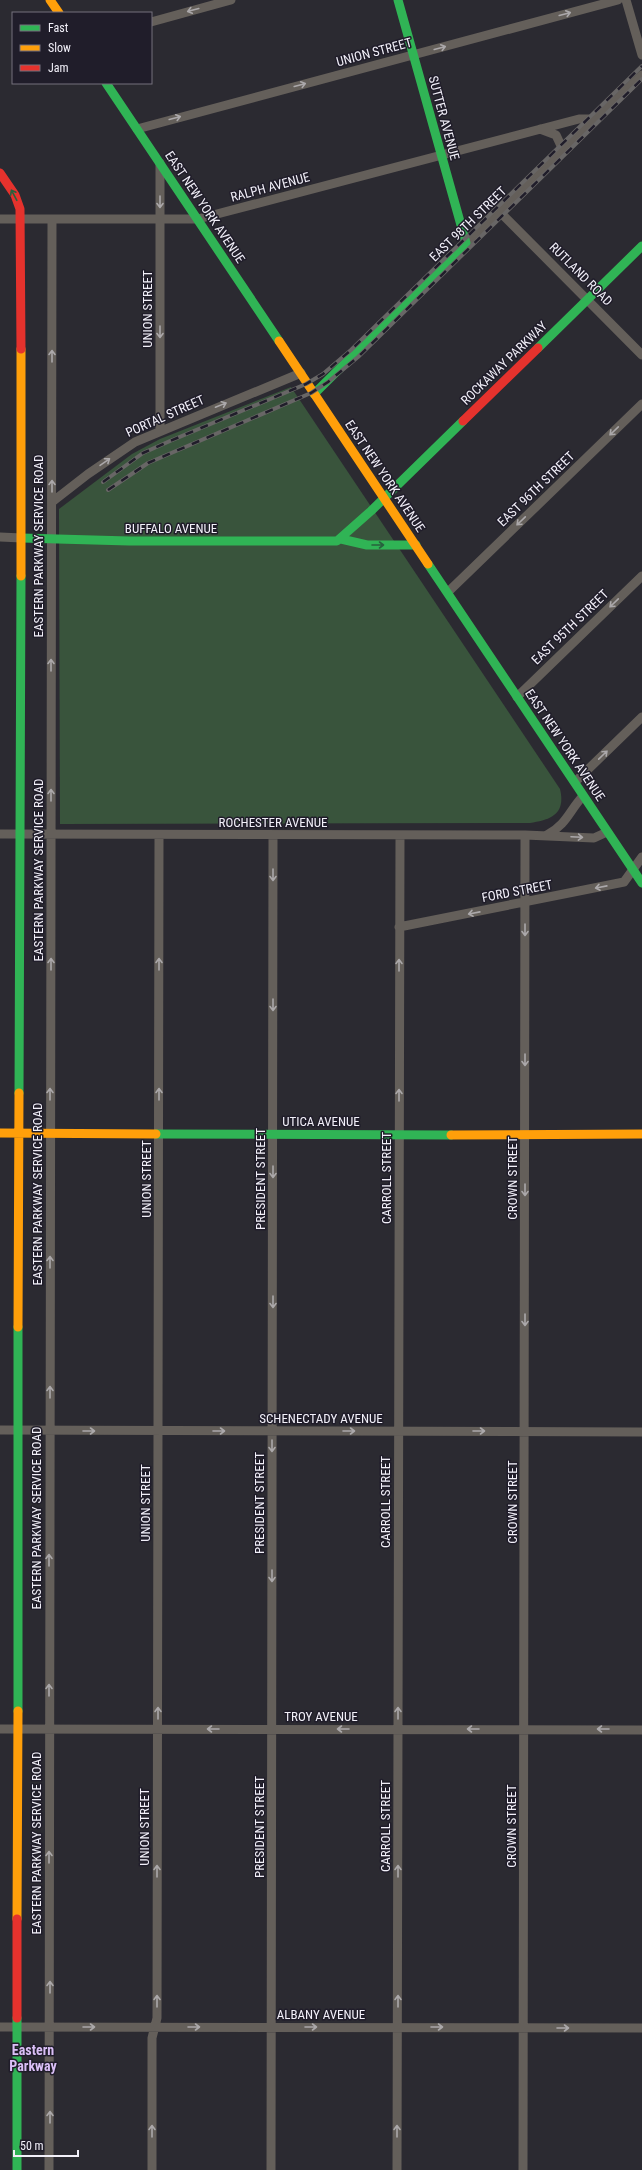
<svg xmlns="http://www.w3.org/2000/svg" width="642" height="2170" viewBox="0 0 642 2170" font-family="'Roboto Condensed',sans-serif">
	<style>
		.green { fill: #39543c }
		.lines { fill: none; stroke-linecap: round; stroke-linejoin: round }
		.street { stroke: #645f5a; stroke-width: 9 }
		.fast { stroke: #30b455; stroke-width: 9 }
		.slow { stroke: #ff9f0a; stroke-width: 9 }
		.jam { stroke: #e5322d; stroke-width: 9 }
		.rail-casing { stroke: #686666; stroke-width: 4 }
		.rail { stroke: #201d2a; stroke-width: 2.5; stroke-dasharray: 8; stroke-linecap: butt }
		.oneway { stroke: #aba8aa }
		.oneway2 { stroke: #27613d }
		.labels { text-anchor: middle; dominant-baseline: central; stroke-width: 3; stroke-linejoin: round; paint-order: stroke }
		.street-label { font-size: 13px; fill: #f2f0f9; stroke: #201d2a }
		.neighbourhood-label { font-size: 14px; font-weight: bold; fill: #dabff6; stroke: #201d2a }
	</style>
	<rect width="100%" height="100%" fill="#2b2a31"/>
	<!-- green -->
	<path class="green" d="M291,387L560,789C566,814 551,820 530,823L60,824L59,509L132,454L160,439Z"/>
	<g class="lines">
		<!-- street -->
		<path class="street" d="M626,0L642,55
			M151,22L231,0
			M137,129L618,0
			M540,129L556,135L563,150
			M160,163V430
			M500,212L642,355
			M0,219H198L579,119H594
			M466,243L642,75
			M52,502L88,474L135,442L301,373
			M0,537L22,538
			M448,592L642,404
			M517,697L642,576
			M575,782L642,717
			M0,834L525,835L594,838L607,832
			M547,835C567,824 569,811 583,796
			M399,927L624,882L642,857
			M0,1430L642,1432
			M0,1729L642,1730
			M0,2027L642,2028
			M49,2170L52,219
			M152,2170V2038L157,2018L159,835
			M271,2170L273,836
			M397,2170L400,835
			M523,2170L525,835"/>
		<!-- fast -->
		<path class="fast" d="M106,83L279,341
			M538,348L642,246
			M314,394L466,243L398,0
			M22,538L129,541H337L371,511L463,421
			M341,539L367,545H416
			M428,564L642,883
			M19,1093L21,576
			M156,1134L451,1135
			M18,1711V1327
			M17,2170V2018"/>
		<!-- slow -->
		<path class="slow" d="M50,0L59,13
			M279,341L428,564
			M21,349V576
			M0,1133L156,1134
			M451,1135L642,1134
			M18,1327L19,1093
			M17,1919L18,1711"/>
		<!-- jam -->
		<path class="jam" d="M0,173L15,195L20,209L21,349
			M463,421L538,348
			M17,2018V1919"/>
		<!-- rail casing -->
		<g class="rail-casing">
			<path id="rail" d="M103,482L143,453L170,441L306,384L323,374L351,350L642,66
				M108,490L148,463L311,393L328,382L358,357L642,79"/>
		</g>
		<!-- rail -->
		<use href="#rail" class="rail"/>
	</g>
	<!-- one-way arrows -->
	<defs><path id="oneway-shaft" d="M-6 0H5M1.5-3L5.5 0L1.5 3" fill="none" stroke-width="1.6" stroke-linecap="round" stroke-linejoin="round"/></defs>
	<g class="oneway">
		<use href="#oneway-shaft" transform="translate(193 10) rotate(165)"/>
		<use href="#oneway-shaft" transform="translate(565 14) rotate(-15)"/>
		<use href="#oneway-shaft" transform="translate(440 48) rotate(-15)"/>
		<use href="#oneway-shaft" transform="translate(300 85) rotate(-15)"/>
		<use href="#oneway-shaft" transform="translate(175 118) rotate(-15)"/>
		<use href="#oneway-shaft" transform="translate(160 202) rotate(90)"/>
		<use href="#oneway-shaft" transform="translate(160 332) rotate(90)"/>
		<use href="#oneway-shaft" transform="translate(52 356) rotate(-90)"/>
		<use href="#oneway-shaft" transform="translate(221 405) rotate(-22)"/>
		<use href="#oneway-shaft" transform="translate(614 431) rotate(136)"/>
		<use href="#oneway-shaft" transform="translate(105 462) rotate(-35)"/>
		<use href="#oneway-shaft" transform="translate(52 486) rotate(-90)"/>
		<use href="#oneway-shaft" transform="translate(521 521) rotate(136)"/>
		<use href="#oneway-shaft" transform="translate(614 603) rotate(136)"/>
		<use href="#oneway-shaft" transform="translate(51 665) rotate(-90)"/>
		<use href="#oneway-shaft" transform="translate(603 755) rotate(-44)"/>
		<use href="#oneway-shaft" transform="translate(51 795) rotate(-90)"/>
		<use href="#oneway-shaft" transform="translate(577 837) rotate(3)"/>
		<use href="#oneway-shaft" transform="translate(273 875) rotate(90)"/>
		<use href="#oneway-shaft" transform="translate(601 887) rotate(169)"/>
		<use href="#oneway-shaft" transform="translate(474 913) rotate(169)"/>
		<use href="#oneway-shaft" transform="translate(525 930) rotate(90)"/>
		<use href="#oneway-shaft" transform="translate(51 964) rotate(-90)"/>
		<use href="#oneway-shaft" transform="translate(159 964) rotate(-90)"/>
		<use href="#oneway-shaft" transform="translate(399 965) rotate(-90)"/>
		<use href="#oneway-shaft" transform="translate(273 1005) rotate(90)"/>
		<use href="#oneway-shaft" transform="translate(525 1060) rotate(90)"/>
		<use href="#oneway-shaft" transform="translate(50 1094) rotate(-90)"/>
		<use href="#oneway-shaft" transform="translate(159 1094) rotate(-90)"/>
		<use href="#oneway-shaft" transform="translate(399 1095) rotate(-90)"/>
		<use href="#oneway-shaft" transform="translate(273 1172) rotate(90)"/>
		<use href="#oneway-shaft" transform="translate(525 1190) rotate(90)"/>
		<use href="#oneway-shaft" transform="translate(50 1262) rotate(-90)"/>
		<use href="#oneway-shaft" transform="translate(273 1302) rotate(90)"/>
		<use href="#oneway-shaft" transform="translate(525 1320) rotate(90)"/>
		<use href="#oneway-shaft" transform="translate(50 1392) rotate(-90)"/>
		<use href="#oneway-shaft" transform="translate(89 1431)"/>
		<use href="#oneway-shaft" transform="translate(219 1431)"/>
		<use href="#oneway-shaft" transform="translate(349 1431)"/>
		<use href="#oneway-shaft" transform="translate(479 1431)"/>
		<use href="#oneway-shaft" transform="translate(272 1446) rotate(90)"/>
		<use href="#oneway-shaft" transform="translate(49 1560) rotate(-90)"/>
		<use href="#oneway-shaft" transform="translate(272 1576) rotate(90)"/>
		<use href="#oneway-shaft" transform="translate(49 1690) rotate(-90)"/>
		<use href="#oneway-shaft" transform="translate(158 1713) rotate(-90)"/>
		<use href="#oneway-shaft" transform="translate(398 1713) rotate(-90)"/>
		<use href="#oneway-shaft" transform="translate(213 1729) rotate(-180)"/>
		<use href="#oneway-shaft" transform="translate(343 1729) rotate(-180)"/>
		<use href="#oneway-shaft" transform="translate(473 1729) rotate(180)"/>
		<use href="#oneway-shaft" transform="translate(603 1729) rotate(-180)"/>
		<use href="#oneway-shaft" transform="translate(49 1857) rotate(-90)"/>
		<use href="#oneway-shaft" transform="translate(157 1871) rotate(-90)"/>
		<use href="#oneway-shaft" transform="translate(398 1871) rotate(-90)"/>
		<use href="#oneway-shaft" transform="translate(50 1987) rotate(-90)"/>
		<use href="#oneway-shaft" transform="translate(157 2001) rotate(-90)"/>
		<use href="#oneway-shaft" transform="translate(398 2001) rotate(-90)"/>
		<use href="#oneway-shaft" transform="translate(89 2027)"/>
		<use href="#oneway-shaft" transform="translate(194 2027)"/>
		<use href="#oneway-shaft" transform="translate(311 2027)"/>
		<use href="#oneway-shaft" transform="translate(437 2027)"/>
		<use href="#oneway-shaft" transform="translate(563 2028)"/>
		<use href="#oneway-shaft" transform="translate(50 2117) rotate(-90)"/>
		<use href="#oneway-shaft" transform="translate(152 2131) rotate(-90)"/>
		<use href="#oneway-shaft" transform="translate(397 2131) rotate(-90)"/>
	</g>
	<g class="oneway2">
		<use href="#oneway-shaft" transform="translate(14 195) rotate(-118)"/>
		<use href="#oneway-shaft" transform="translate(378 545)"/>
	</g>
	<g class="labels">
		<!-- street labels -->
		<g class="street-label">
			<text transform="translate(374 52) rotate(-15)">UNION STREET</text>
			<text transform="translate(444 118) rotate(75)">SUTTER AVENUE</text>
			<text transform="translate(270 187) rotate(-15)">RALPH AVENUE</text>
			<text transform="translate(205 207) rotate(56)">EAST NEW YORK AVENUE</text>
			<text transform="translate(468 224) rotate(-44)">EAST 98TH STREET</text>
			<text transform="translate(581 274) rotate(45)">RUTLAND ROAD</text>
			<text transform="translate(147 309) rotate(-90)">UNION STREET</text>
			<text transform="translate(504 363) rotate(-44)">ROCKAWAY PARKWAY</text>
			<text transform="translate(165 416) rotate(-24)">PORTAL STREET</text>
			<text transform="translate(385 476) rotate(56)">EAST NEW YORK AVENUE</text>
			<text transform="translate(536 489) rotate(-44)">EAST 96TH STREET</text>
			<text x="171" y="528">BUFFALO AVENUE</text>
			<text transform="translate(38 546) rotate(-90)">EASTERN PARKWAY SERVICE ROAD</text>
			<text transform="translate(570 627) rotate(-44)">EAST 95TH STREET</text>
			<text transform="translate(565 745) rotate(56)">EAST NEW YORK AVENUE</text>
			<text x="273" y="822">ROCHESTER AVENUE</text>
			<text transform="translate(38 870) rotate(-90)">EASTERN PARKWAY SERVICE ROAD</text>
			<text transform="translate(517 891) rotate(-11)">FORD STREET</text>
			<text x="321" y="1121">UTICA AVENUE</text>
			<text transform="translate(386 1178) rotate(-90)">CARROLL STREET</text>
			<text transform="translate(512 1178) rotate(-90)">CROWN STREET</text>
			<text transform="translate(146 1179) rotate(-90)">UNION STREET</text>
			<text transform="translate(260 1179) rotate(-90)">PRESIDENT STREET</text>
			<text transform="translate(37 1194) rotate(-90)">EASTERN PARKWAY SERVICE ROAD</text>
			<text x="321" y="1418">SCHENECTADY AVENUE</text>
			<text transform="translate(385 1502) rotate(-90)">CARROLL STREET</text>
			<text transform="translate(512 1502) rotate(-90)">CROWN STREET</text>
			<text transform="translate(145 1503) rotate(-90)">UNION STREET</text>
			<text transform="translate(259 1503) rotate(-90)">PRESIDENT STREET</text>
			<text transform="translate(36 1518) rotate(-90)">EASTERN PARKWAY SERVICE ROAD</text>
			<text x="321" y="1716">TROY AVENUE</text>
			<text transform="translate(385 1826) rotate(-90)">CARROLL STREET</text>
			<text transform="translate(511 1826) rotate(-90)">CROWN STREET</text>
			<text transform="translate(144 1827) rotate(-90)">UNION STREET</text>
			<text transform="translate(259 1827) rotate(-90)">PRESIDENT STREET</text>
			<text transform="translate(36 1843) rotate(-90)">EASTERN PARKWAY SERVICE ROAD</text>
			<text x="321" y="2014">ALBANY AVENUE</text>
		</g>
		<!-- neighbourhood labels -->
		<g class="neighbourhood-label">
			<text x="33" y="2050">Eastern<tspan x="33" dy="16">Parkway</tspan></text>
		</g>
	</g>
	<!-- legend -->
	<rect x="12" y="12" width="140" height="72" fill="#201d2a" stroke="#74717d"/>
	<rect x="20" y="25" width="20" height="6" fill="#30b455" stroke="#74717d"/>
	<text x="48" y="32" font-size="12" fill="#f2f0f9">Fast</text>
	<rect x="20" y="45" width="20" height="6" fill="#ff9f0a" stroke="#74717d"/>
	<text x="48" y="52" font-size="12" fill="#f2f0f9">Slow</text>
	<rect x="20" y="65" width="20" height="6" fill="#e5322d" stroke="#74717d"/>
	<text x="48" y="72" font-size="12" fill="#f2f0f9">Jam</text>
	<!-- scale -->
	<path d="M14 2150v6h64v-6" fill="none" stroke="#f2f0f9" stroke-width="2"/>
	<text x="20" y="2150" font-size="12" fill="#f2f0f9" stroke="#201d2a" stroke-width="3" paint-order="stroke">50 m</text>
</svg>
